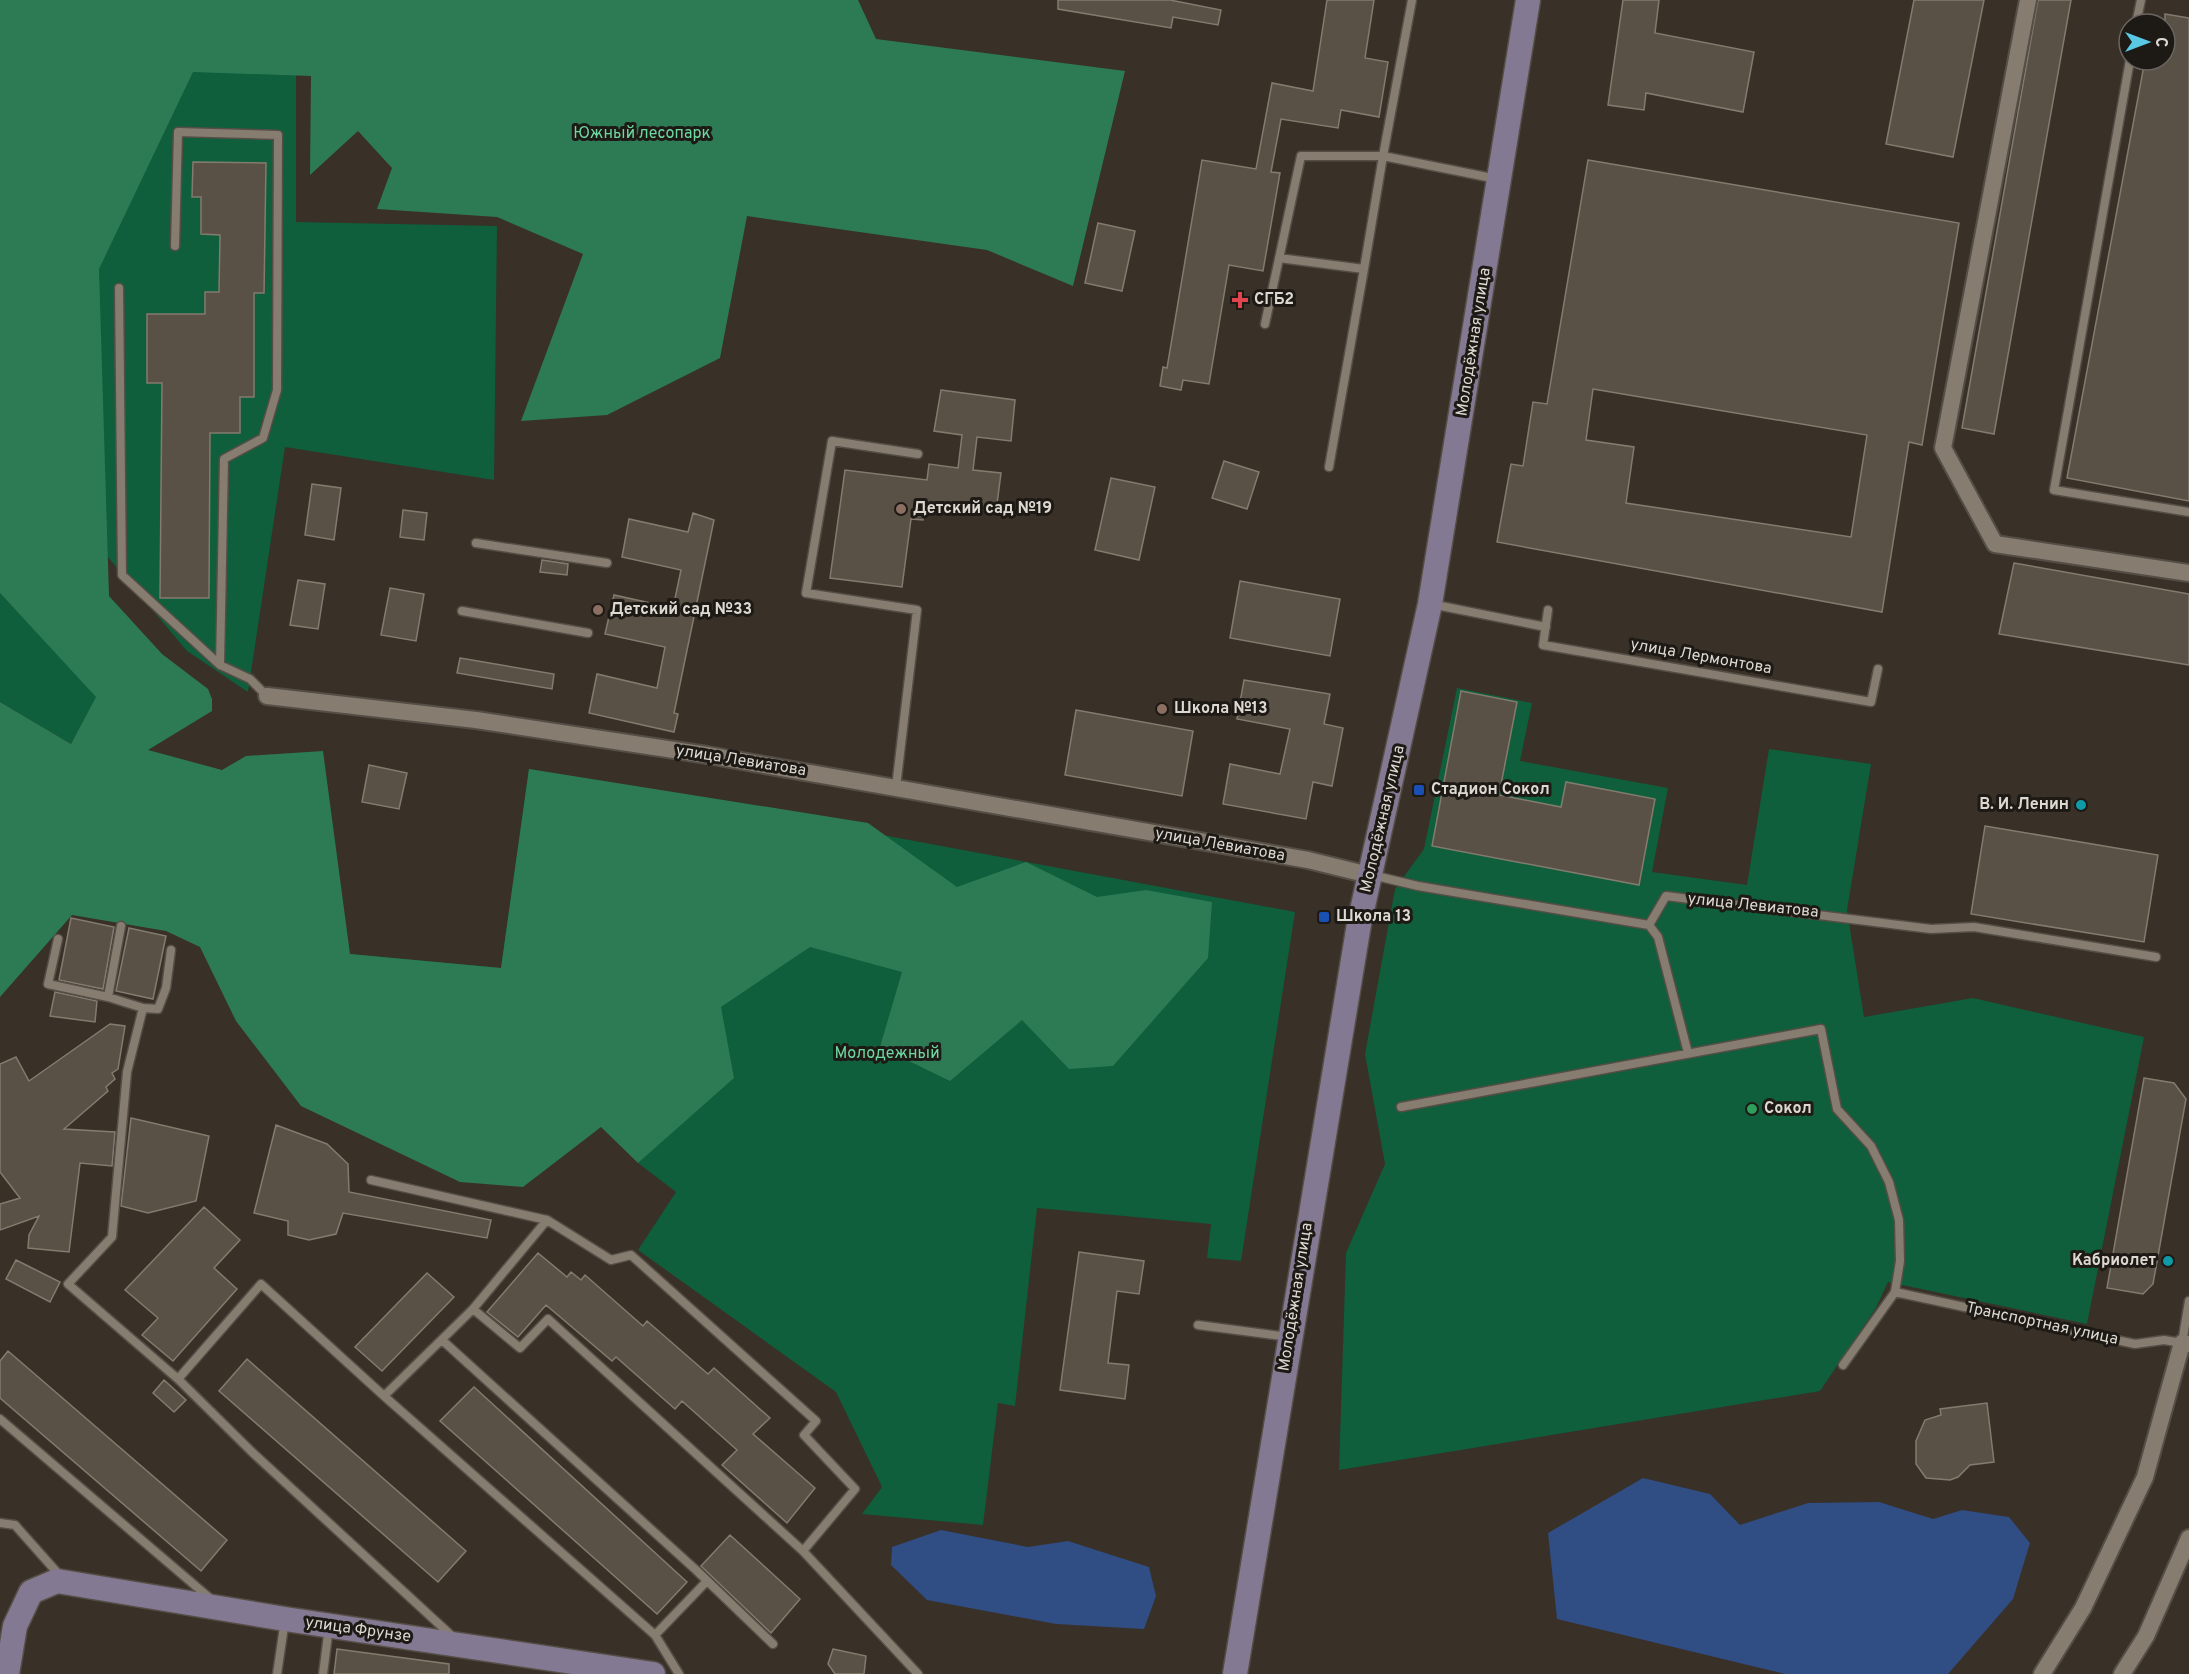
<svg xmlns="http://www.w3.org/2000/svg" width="2189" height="1674" viewBox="0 0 2189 1674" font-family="Overpass,sans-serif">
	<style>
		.green { fill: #0f5e3c }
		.forest { fill: #2d7b55 }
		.water { fill: #304d84 }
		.building { fill: #595145; stroke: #847b6f; stroke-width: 1.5; fill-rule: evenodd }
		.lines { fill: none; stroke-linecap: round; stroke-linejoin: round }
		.lane-casing { stroke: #554e46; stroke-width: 11 }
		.street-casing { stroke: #554e46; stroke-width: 20 }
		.secondary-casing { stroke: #554e46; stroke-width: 27 }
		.lane { stroke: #867c70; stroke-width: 8 }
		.street { stroke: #867c70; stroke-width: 16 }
		.secondary { stroke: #847992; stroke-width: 24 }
		.health-dot { fill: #e0444e; stroke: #1d1915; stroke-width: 2 }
		.education-dot { fill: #8d6e63; stroke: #1d1915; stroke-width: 2 }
		.transit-dot { fill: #1a4fb4; stroke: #1d1915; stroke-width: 2 }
		.culture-dot { fill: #0f9aa8; stroke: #1d1915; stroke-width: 2 }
		.leisure-dot { fill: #2e9e5b; stroke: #1d1915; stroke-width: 2 }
		.labels { text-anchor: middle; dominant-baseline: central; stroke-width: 6; stroke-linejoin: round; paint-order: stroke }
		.park-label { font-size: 16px; fill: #6ed8a1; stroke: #1d1915 }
		.poi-label { font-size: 16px; font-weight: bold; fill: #ded8d2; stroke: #1d1915; text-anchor: start }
		.street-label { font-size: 16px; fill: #ded8d2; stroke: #1d1915 }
	</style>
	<rect width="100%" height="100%" fill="#393027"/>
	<!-- green -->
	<path class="green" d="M296,56V222L497,226L494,480L285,447L248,692L187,651L0,429V58Z
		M0,593L97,696L71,744L0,702Z
		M1457,688L1532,703L1520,761L1668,788L1652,872L1747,885L1769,749L1871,764L1847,910L1864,1017L1973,998L2144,1037L2087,1324L1888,1282L1876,1308L1820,1391L1339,1470L1346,1253L1385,1164L1365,1054L1395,889L1424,849Z
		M529,769L1295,912L1241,1261L1207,1258L1211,1224L1037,1208L1015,1406L998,1403L983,1525L862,1514L882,1487L836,1392L638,1250L676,1192L638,1163L653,1149L349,954L501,968Z"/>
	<!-- forest -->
	<path class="forest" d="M0,0H858L876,39L1125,71L1073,286L987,250L747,216L720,358L607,415L521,421L583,254L497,217L377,209L392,168L358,131L310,175L311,76L193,72L99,269L109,596L162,654L208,689L212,699V711L148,750L222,770L246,756L323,751L350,954L501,968L529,769L868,823L957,887L1026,862L1097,897L1146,890L1212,902L1208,958L1113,1066L1069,1069L1022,1020L950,1081L880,1047L902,972L810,947L721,1007L734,1078L638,1163L601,1127L523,1187L460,1182L301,1106L236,1021L200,947L166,931L72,915L0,997V702L71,744L96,697L0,593Z"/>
	<!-- water -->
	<path class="water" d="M1643,1478L1710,1494L1740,1525L1808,1503L1879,1502L1933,1519L1962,1510L2009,1517L2030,1543L2013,1599L1948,1674H1785L1557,1619L1548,1533Z
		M941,1530L1028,1547L1068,1541L1149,1567L1156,1596L1144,1629L1056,1624L927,1600L891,1565L892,1547Z"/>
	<!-- building -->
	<path class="building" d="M1058,0H1170L1221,10L1218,25L1173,17L1171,28L1058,9Z
		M1327,0H1374L1365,58L1388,62L1379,117L1341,110L1338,128L1281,119L1271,172L1280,173L1263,271L1229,265L1209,384L1183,380L1181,390L1160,386L1163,367L1167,368L1202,160L1256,169L1272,83L1313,91Z
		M1623,0H1659L1655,33L1754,52L1743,112L1646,93L1644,110L1608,105Z
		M1914,0H1984L1953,157L1886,144Z
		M2038,0H2071L1994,434L1962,428Z
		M2165,14L2189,18V501L2067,478L2145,60H2165Z
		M1588,160L1959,223L1922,445L1909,442L1882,612L1497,542L1511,464L1523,466L1533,402L1547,404ZM1593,389L1867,435L1851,537L1626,503L1634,447L1586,440Z
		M193,162L266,163L264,293H254V397H240V433H210L209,598H160L162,383H147V314H205V292H219L220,235L201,234V197H192Z
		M1098,223L1135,231L1122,291L1085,283Z
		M941,390L1015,400L1011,441L977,437L973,470L1001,473L996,512L925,503L923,520L911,519L902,587L830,578L845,470L927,480L929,464L958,468L962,435L934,431Z
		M1224,461L1259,472L1247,509L1212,498Z
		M1111,478L1155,487L1139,560L1095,550Z
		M312,484L341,488L334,540L305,535Z
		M403,510L427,513L424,540L400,537Z
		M693,513L714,520L674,713L678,714L674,732L589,713L597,674L657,688L665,647L605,634L614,595L673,608L681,570L622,557L629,519L688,532Z
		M542,560L568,564L567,575L540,572Z
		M2014,563L2189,594V665L1999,634Z
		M298,580L325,584L318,629L290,625Z
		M1240,581L1340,599L1330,656L1230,638Z
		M390,588L424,594L416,641L381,635Z
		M460,658L554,674L552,689L457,673Z
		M1244,680L1330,694L1324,724L1343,728L1332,786L1313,782L1306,819L1223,804L1230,764L1280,774L1290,729L1237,719Z
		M1461,691L1517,702L1499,795L1561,807L1566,782L1655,799L1639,885L1432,846Z
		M1076,710L1193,731L1182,796L1065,775Z
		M369,765L407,773L399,809L362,802Z
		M1985,826L2158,855L2144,942L1971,914Z
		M71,918L114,927L103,989L59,980Z
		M129,928L166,936L153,999L116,991Z
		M55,992L97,1001L95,1022L50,1016Z
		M110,1024L125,1026L118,1069L112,1073L115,1079L106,1087L108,1091L64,1129L115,1132L112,1166L80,1163L69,1252L28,1248L29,1235L39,1216L0,1230V1204L20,1198L0,1172V1064L16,1057L29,1081Z
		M2144,1078L2174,1083L2186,1099L2153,1284L2143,1294L2107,1288Z
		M131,1118L209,1136L196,1201L148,1213L121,1206Z
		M276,1125L327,1144L348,1164L349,1192L491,1220L487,1238L343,1213L336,1234L309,1240L288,1235V1221L254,1213Z
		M204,1207L240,1240L214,1268L237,1289L173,1361L142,1335L158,1318L125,1290Z
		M1079,1252L1144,1261L1139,1294L1117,1291L1108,1363L1129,1365L1125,1399L1060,1390Z
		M538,1253L567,1277L571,1272L581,1280L585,1275L643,1326L647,1321L708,1374L714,1368L770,1418L753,1434L815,1488L787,1523L722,1465L737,1450L682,1401L675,1409L616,1357L612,1361L546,1305L518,1337L487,1312Z
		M16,1260L60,1282L50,1302L6,1279Z
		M427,1273L454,1297L382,1371L355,1347Z
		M8,1351L227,1540L201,1571L0,1398V1361Z
		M247,1359L466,1551L438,1582L219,1391Z
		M164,1380L186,1400L174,1412L153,1393Z
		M474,1387L687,1582L657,1614L440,1421Z
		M1987,1403L1994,1462L1970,1465L1958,1477L1950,1480L1926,1478L1916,1464V1441L1925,1420L1941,1415L1940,1409Z
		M730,1535L800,1599L771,1633L701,1566Z
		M337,1649L449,1664V1674H334Z
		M833,1649L866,1656L864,1674H835L828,1664Z"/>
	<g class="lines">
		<!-- lane casing -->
		<g class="lane-casing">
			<path id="lane" d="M2136,24L2141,0
				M2130,60L2054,490L2189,512
				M175,246L178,132L278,135L277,390L263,438L224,459L220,665L250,679L267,696
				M1279,258L1364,269L1329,467
				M1364,269L1383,156L1497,179
				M119,288L122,575L220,665
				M1265,324L1301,156H1383L1412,0
				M476,543L607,563
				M1431,604L1546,627
				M1548,610L1543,645L1871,702L1878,669
				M462,611L588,633
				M896,787L917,610L806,593L832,441L918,454
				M1372,875L1418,886L1649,925L1666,896L1931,929L1974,927L2156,957
				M1649,925L1658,937L1688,1053
				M58,939L48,984L108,997L143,1008L158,1009L166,988L171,950
				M108,997L121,926
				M143,1008L127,1072L112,1237L68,1284L178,1379
				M1401,1107L1821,1029L1837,1109L1871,1146L1889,1182L1899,1220L1900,1261L1895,1292L1843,1365
				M371,1180L547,1220
				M1895,1292L2135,1344L2164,1340L2182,1343L2189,1301
				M473,1309L520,1348L548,1319L803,1551
				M1198,1325L1289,1337
				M442,1340L696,1570L773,1644
				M384,1396L473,1309L547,1220L611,1260L631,1255L816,1421L804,1435L855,1489L803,1551L918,1674
				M0,1419L212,1600
				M0,1523L15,1525L62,1578
				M655,1635L707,1581
				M453,1637L253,1453L178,1379L261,1284L384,1396L655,1635L679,1674
				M277,1674L285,1620
				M323,1674L329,1627"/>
		</g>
		<!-- street casing -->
		<g class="street-casing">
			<path id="street" d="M2028,0L1943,448L1995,544L2189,573
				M267,696L476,720L707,755L1308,860L1369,875
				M2042,1674L2083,1608L2145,1477L2182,1343L2189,1344
				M2122,1674L2146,1636L2189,1538"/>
		</g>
		<!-- secondary casing -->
		<g class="secondary-casing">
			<path id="secondary" d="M7,1674L15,1626L31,1592L57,1581L285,1619L653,1674
				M1235,1674L1359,924L1430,604L1528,0"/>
		</g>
		<!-- lane -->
		<use href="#lane" class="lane"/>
		<!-- street -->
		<use href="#street" class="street"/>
		<!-- secondary -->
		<use href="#secondary" class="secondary"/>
	</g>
	<!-- markers -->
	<path class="health-dot" d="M1237 291h6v6h6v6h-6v6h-6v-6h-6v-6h6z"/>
	<g class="education-dot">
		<circle cx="901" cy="509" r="6"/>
		<circle cx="598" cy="610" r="6"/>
		<circle cx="1162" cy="709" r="6"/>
	</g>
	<g class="transit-dot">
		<rect x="1413" y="784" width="12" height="12" rx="3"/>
		<rect x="1318" y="911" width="12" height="12" rx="3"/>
	</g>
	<g class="culture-dot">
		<circle cx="2081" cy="805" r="6"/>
		<circle cx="2168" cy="1261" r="6"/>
	</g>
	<circle class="leisure-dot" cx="1752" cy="1109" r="6"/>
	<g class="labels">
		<!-- park labels -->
		<g class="park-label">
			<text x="642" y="134">Южный лесопарк</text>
			<text x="887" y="1054">Молодежный</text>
		</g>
		<!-- poi labels -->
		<g class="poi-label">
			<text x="1254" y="300">СГБ2</text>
			<text x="913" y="509">Детский сад №19</text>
			<text x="610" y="610">Детский сад №33</text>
			<text x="1174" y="709">Школа №13</text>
			<text x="1431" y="790">Стадион Сокол</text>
			<text x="2069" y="805" text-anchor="end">В. И. Ленин</text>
			<text x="1336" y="917">Школа 13</text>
			<text x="1764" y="1109">Сокол</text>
			<text x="2156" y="1261" text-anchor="end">Кабриолет</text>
		</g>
		<!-- street labels -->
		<g class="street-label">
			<text transform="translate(1474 342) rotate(-81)">Молодёжная улица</text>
			<text transform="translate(1701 657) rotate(10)">улица Лермонтова</text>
			<text transform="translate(741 761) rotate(9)">улица Левиатова</text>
			<text transform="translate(1383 819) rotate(-77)">Молодёжная улица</text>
			<text transform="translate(1220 845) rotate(10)">улица Левиатова</text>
			<text transform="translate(1753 906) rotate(6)">улица Левиатова</text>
			<text transform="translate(1296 1297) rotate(-81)">Молодёжная улица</text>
			<text transform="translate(2042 1324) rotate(12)">Транспортная улица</text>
			<text transform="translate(358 1630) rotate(8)">улица Фрунзе</text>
		</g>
	</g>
	<!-- north arrow -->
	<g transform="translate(2147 42) rotate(90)"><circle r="28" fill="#1d1915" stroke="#6a6561" stroke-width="1.5"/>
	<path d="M0-4.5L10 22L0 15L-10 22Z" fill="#59c8e5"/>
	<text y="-9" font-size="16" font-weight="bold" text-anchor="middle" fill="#ded8d2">С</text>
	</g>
</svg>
